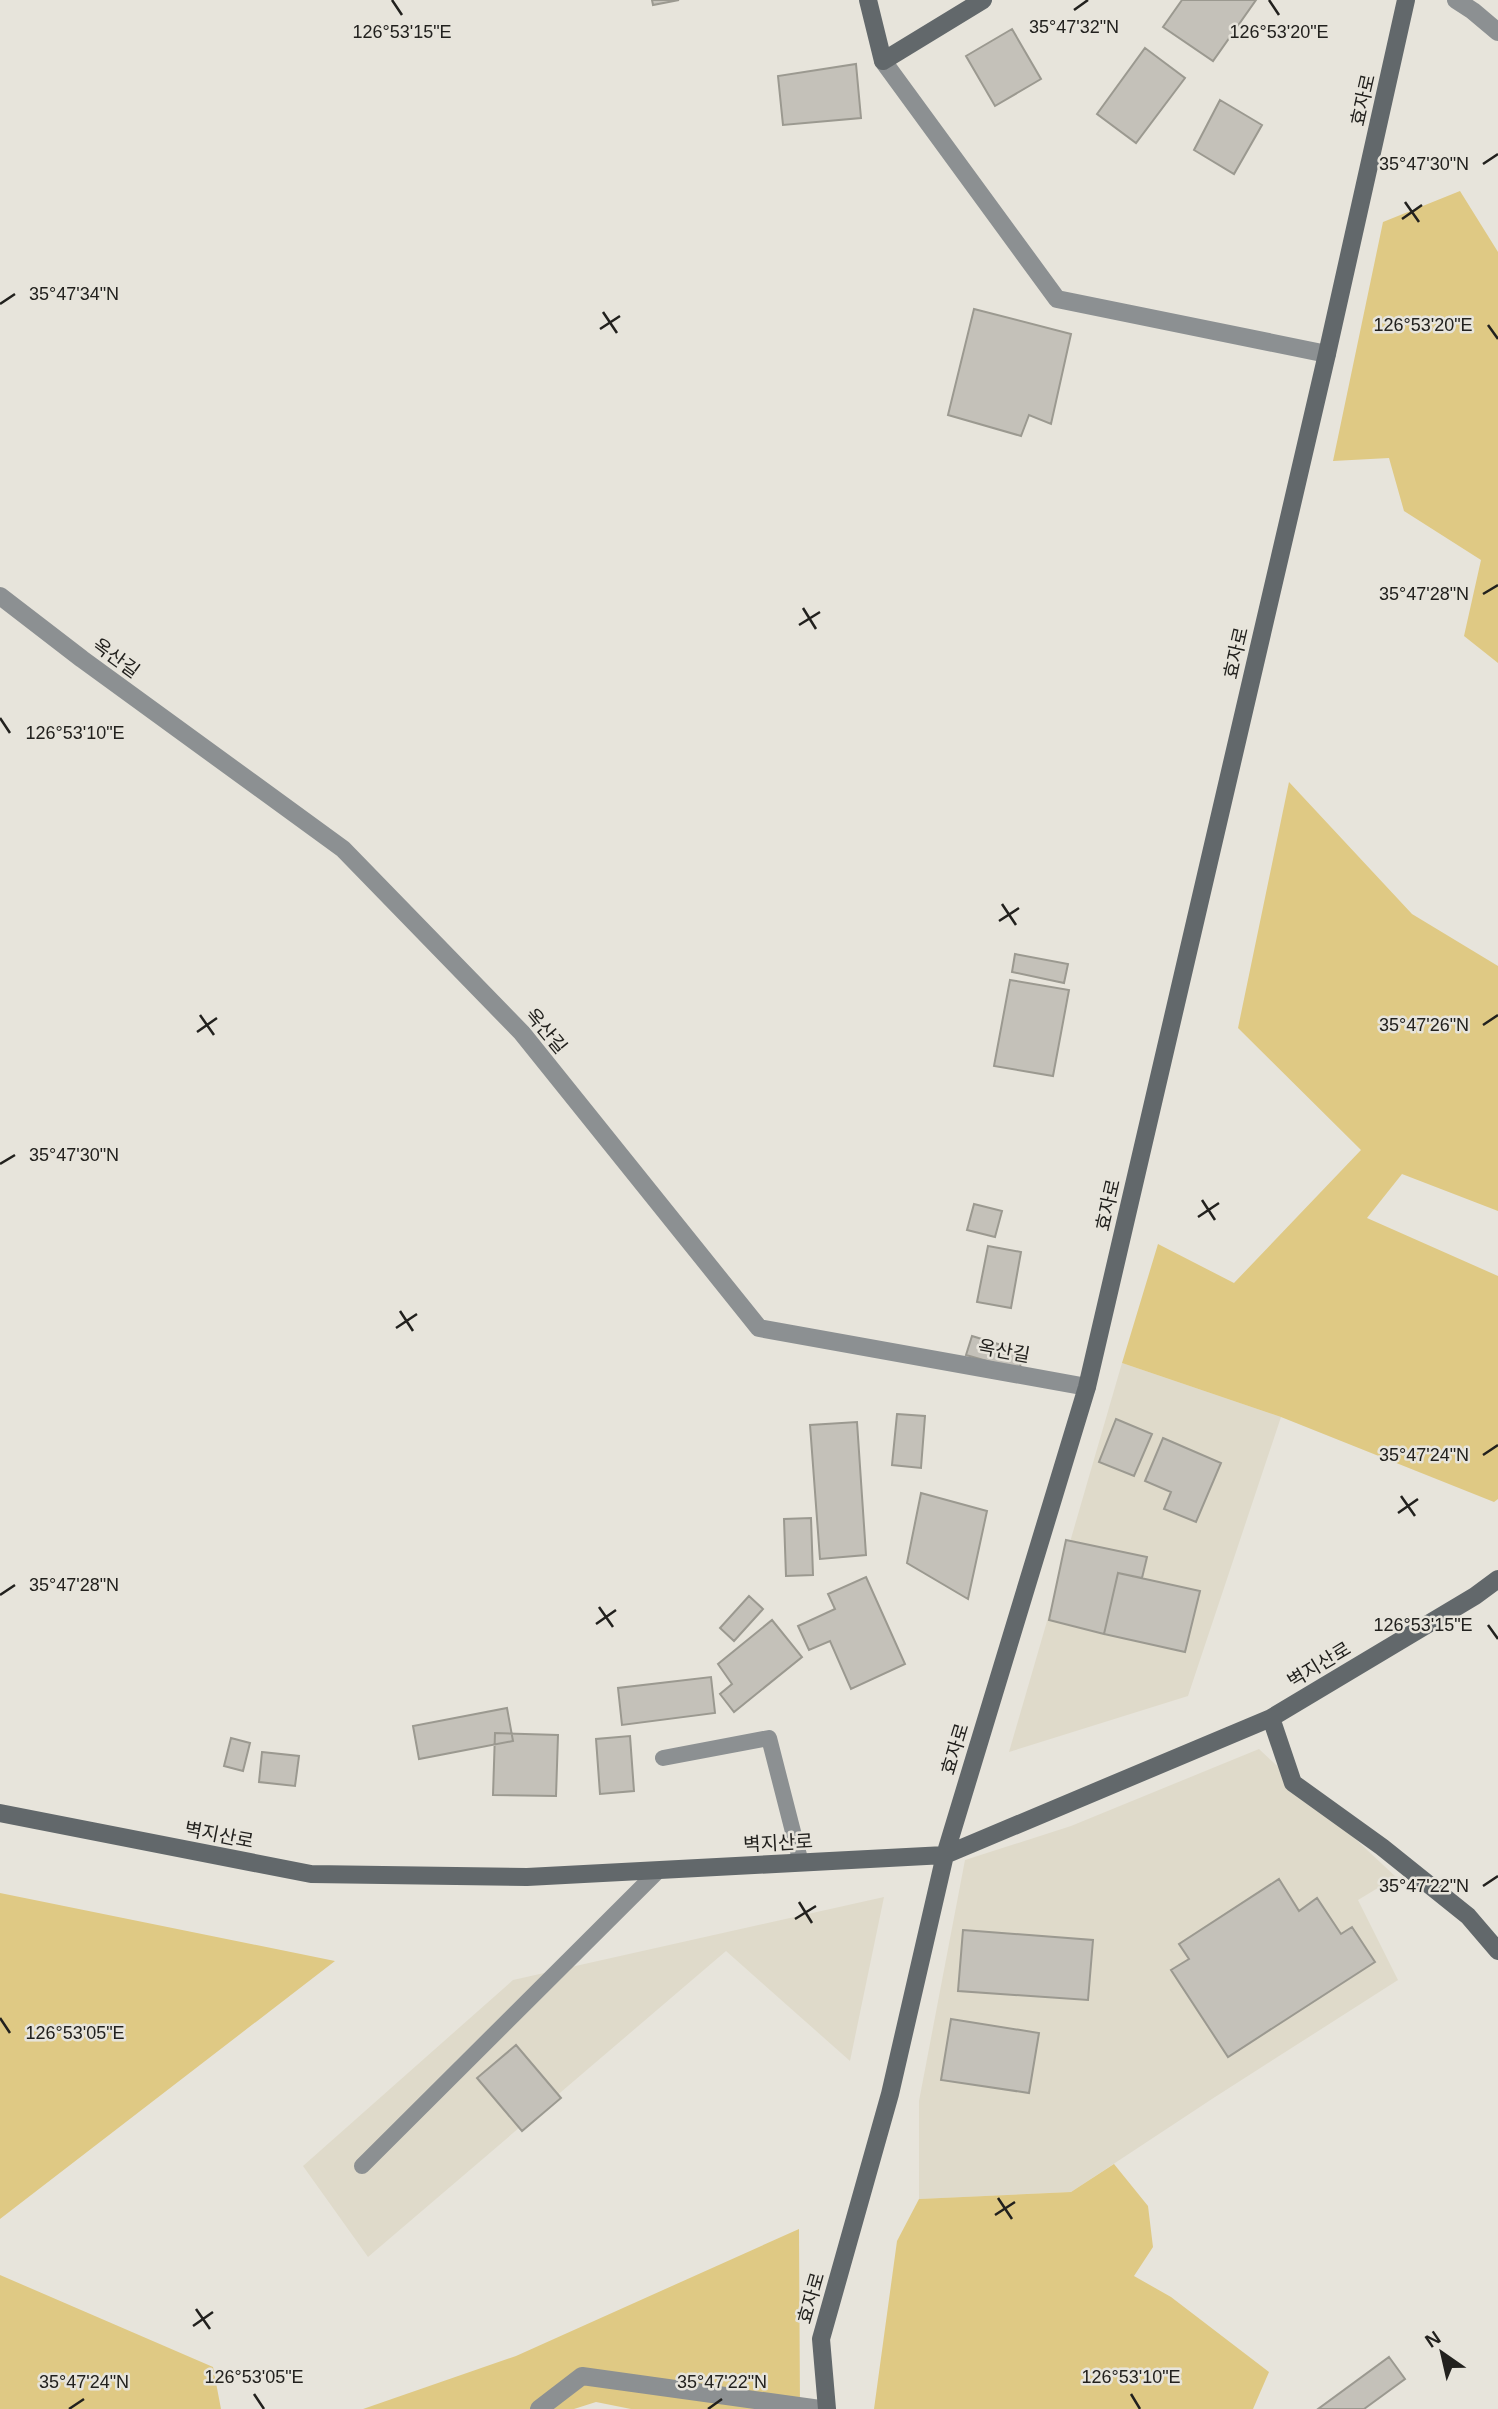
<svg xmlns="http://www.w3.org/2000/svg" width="1498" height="2409" viewBox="0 0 1498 2409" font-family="Helvetica,'Noto Sans KR',sans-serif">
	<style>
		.built { fill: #dfdaca }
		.green { fill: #dfc984 }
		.building { fill: #c4c1b9; stroke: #9b9990; stroke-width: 2 }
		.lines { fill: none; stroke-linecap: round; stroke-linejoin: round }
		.lane { stroke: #8c9092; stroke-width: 16 }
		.street { stroke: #8c9092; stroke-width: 18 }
		.secondary { stroke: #62686b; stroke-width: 18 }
		.ticks { fill: none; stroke: #22211e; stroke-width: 2.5 }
		.labels { text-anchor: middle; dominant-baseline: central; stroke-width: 5; stroke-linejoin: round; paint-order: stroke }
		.street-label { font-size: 19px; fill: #22211e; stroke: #e7e4db }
		.ticks-label { font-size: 18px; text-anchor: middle; fill: #22211e; stroke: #e7e4db; stroke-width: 5; stroke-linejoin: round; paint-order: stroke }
	</style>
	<rect width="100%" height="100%" fill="#e7e4db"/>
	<!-- built -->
	<path class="built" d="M1122,1363L1281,1417L1188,1696L1009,1752Z
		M1259,1749L1396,1877L1358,1900L1398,1980L1215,2097L1071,2192L919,2199V2101L965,1860L1071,1826Z
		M884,1897L850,2061L726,1951L368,2257L303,2166L513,1980Z"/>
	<!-- green -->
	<path class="green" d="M1460,191L1498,252V663L1464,636L1481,560L1404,511L1389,458L1333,461L1383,222Z
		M1289,782L1412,914L1498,966V1211L1402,1174L1367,1218L1498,1276V1499L1494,1502L1281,1417L1122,1363L1158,1244L1234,1283L1361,1150L1238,1028Z
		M0,1893L335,1961L0,2219Z
		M1114,2164L1148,2206L1153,2247L1134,2276L1171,2297L1269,2372L1253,2409H874L897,2241L919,2199L1071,2192Z
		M799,2229L800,2409H631L596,2402L574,2409H363L516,2356Z
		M0,2275L213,2367L221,2409H0Z"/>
	<!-- building -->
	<path class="building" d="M652,0H679L653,5Z
		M1182,0H1256L1213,61L1163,27Z
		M1012,29L1041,79L995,106L966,56Z
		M1145,48L1185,78L1136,143L1097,114Z
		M856,64L861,118L783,125L778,76Z
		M1220,100L1262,125L1234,174L1194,150Z
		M974,309L1071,334L1051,424L1029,415L1021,436L948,415Z
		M1015,954L1068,964L1064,983L1012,972Z
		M1010,980L1069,990L1053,1076L994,1066Z
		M974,1204L1002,1211L995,1237L967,1230Z
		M988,1246L1021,1252L1011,1308L977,1302Z
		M972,1336L1024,1352L1019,1370L966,1355Z
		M897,1414L925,1416L921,1468L892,1465Z
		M1116,1419L1152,1434L1134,1476L1099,1462Z
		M857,1422L866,1555L820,1559L810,1425Z
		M1163,1438L1221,1463L1196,1522L1164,1509L1171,1492L1145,1481Z
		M921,1493L987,1511L968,1599L907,1563Z
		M811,1518L813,1575L786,1576L784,1519Z
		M1066,1540L1147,1557L1142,1578L1118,1573L1104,1634L1049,1620Z
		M1118,1573L1200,1591L1185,1652L1104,1634Z
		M866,1577L905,1664L851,1689L830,1641L809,1650L798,1626L835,1609L828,1594Z
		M749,1596L763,1609L734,1641L720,1628Z
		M772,1620L802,1657L734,1712L720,1694L732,1684L718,1664Z
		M711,1677L715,1713L622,1725L618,1688Z
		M507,1708L513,1741L419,1759L413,1726Z
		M495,1733L558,1735L556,1796L493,1795Z
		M630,1736L634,1791L600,1794L596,1739Z
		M231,1738L250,1743L243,1771L224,1766Z
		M262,1752L299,1756L295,1786L259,1782Z
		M1279,1879L1299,1911L1317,1898L1341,1934L1352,1927L1375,1962L1228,2057L1171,1970L1189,1959L1179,1944Z
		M963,1930L1093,1940L1088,2000L958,1991Z
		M951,2019L1039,2033L1029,2093L941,2080Z
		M516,2045L561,2098L522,2131L477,2078Z
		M1389,2357L1405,2379L1364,2409H1318Z"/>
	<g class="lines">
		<!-- lane -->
		<path class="lane" d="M663,1758L769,1738L801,1863
			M362,2166L659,1870"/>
		<!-- street -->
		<path class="street" d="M1456,0L1473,11L1498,32
			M883,61L1057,299L1327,354
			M0,596L82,659L343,849L522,1033L759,1328L1087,1387
			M539,2409L582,2376L820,2409"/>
		<!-- secondary -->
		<path class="secondary" d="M868,0L883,61L983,0
			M1271,1718L1293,1783L1382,1847L1468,1916L1498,1951
			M0,1813L311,1874L527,1877L945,1855L1271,1718L1475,1596L1498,1579
			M827,2409L821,2339L890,2094L945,1855L1087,1387L1327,354L1406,0"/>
	</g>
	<!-- ticks -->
	<path class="ticks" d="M392,0L402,15M1269,0L1279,15M1074,10L1088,0M1483,164L1498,154M1405,202L1419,222M1402,219L1422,205M0,304L15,294M603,312L617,333M1488,325L1498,339M600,329L620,316M1483,594L1498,585M803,608L816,629M799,625L820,612M0,718L10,733M1002,904L1016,925M999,921L1019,908M200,1015L214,1035M1483,1025L1498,1015M197,1032L217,1018M0,1164L15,1155M1202,1200L1215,1220M1198,1217L1219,1203M400,1311L413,1331M396,1328L417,1314M1483,1455L1498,1445M1401,1496L1415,1516M1398,1513L1418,1499M0,1595L15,1585M599,1607L613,1627M596,1624L616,1610M1488,1625L1498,1639M1483,1886L1498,1876M799,1902L812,1923M795,1919L816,1906M0,2018L10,2033M998,2198L1012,2219M995,2215L1015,2202M196,2309L210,2329M193,2326L213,2312M254,2394L264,2409M1131,2394L1140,2409M69,2409L84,2399M708,2409L722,2399"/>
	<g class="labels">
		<!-- street labels -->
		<g class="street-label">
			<text transform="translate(1363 100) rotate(-77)">효자로</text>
			<text transform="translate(1236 653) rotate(-77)">효자로</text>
			<text transform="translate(116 658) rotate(36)">옥산길</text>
			<text transform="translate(546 1031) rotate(50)">옥산길</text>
			<text transform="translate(1108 1205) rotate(-77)">효자로</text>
			<text transform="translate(1004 1351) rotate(10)">옥산길</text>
			<text transform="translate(1319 1665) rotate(-31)">벽지산로</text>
			<text transform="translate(955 1749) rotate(-73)">효자로</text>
			<text transform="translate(219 1835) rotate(11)">벽지산로</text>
			<text transform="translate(778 1843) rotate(-3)">벽지산로</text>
			<text transform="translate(811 2298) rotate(-74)">효자로</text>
		</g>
	</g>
	<g class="ticks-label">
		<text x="1074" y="33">35°47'32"N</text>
		<text x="1279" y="38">126°53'20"E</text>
		<text x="402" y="38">126°53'15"E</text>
		<text x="1424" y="170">35°47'30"N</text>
		<text x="74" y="300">35°47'34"N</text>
		<text x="1423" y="331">126°53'20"E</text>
		<text x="1424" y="600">35°47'28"N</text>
		<text x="75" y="739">126°53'10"E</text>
		<text x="1424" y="1031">35°47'26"N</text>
		<text x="74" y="1161">35°47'30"N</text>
		<text x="1424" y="1461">35°47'24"N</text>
		<text x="74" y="1591">35°47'28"N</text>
		<text x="1423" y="1631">126°53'15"E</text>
		<text x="1424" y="1892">35°47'22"N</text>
		<text x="75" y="2039">126°53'05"E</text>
		<text x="254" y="2383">126°53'05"E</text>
		<text x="1131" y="2383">126°53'10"E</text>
		<text x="84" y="2388">35°47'24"N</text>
		<text x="722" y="2388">35°47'22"N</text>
	</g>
	<!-- north arrow -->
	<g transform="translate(1442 2353) rotate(326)" stroke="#e7e4db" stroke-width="5" paint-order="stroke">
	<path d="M0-5L12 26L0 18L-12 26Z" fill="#22211e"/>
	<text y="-10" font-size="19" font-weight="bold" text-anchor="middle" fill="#22211e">N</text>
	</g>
</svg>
